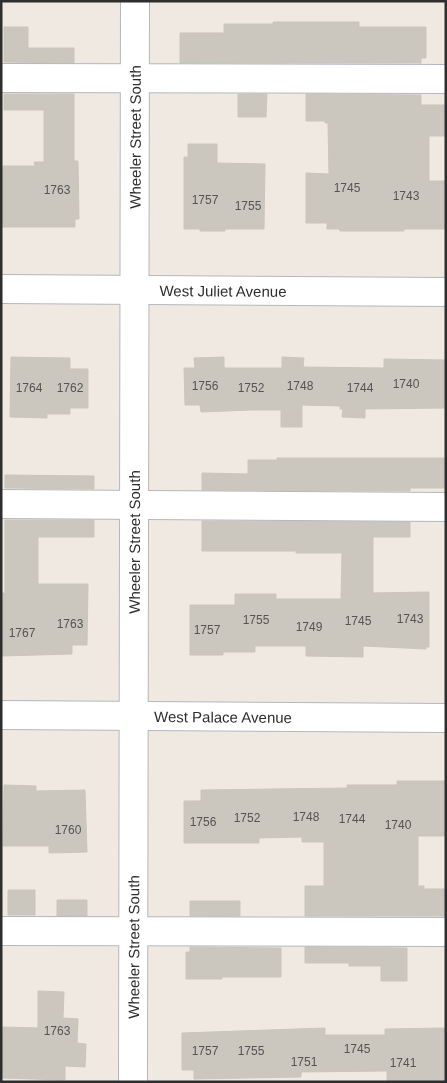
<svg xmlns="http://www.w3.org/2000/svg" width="447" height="1083" viewBox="0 0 447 1083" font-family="Helvetica,sans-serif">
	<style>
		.building { fill: #cbc7bf; stroke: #cbc5ba }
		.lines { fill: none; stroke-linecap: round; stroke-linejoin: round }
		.minor-casing { stroke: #b4b7c1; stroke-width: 30 }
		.minor { stroke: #fff; stroke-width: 28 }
		.labels { text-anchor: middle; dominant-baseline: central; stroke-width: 5; stroke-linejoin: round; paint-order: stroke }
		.number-label { font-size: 12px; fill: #555452 }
		.street-label { font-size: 15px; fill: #2e2e2e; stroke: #fff }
	</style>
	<rect width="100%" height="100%" fill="#efe9e1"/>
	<!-- building -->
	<path class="building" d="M273,22H359V27H426V58H421V63H180V33H224V24H273Z
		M4,27H28V48H74V63L4,62Z
		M4,94H74V161H78L79,219H75V227H1V166H35L34,162H44V110H4Z
		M238,94H267L266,117H238Z
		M306,94L421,95V105H446V136H429V181H446V229H404V231H340L339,229H327V223H306V173L329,174L328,123H325V121H306Z
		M188,144H217V163L265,164L264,229H225V231H200V229H184V157H188Z
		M11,357L70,358V369H88V408H70V414H47V418L10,417Z
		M224,357V368H282V357L304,358L303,367L384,368V359L446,360V408L365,409V418L342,417L343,409H340V406L302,405V427H281V410H251L201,412L200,405H185L184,368H195L194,358Z
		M277,458H446V488H410V491L202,490V473L248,474V460H277Z
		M5,475L94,476V489L5,488Z
		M5,520H94V537H38V584H88L87,645H72V654L1,656V593H5Z
		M202,521L410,522V537H373V593L429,592V647H426V649L363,646V657L306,656V646H255V652H223V655H190V605H235V594H276V599H341L342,553H296V551H202Z
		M397,781H446V836H418V886H424V889H446V916H305V886H324V842H302V837L259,838V843H184V801H201V790L347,788V785H397Z
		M4,785L36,786V791L85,790L87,852L49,853V846H3Z
		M8,890H35V915H8Z
		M57,900H87V916H57Z
		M190,901H240V916H190Z
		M190,947L281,948V977H222V979H186V952H190Z
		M305,947L407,948V981H381V966H349V963H305Z
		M38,991L64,992L63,1018L78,1019L77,1043L86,1044L85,1067L65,1066V1080L1,1078V1027L38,1028Z
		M325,1028V1035H385V1029L446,1028V1082H387V1071H384L301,1072V1077L194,1079V1070H182V1033Z"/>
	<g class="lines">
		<!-- minor casing -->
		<g class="minor-casing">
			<g id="minor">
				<path d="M1,78L446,79"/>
				<path id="s1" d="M1,289L446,292"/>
				<path d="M1,504L446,507"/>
				<path id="s2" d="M1,715L446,718"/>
				<path d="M1,931L446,932"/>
				<path id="s3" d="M133,1082L135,1"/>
			</g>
		</g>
		<!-- minor -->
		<use href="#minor" class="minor"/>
	</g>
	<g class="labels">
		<!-- number labels -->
		<g class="number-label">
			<text x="347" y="188">1745</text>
			<text x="57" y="190">1763</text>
			<text x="406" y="196">1743</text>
			<text x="205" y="200">1757</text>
			<text x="248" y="206">1755</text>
			<text x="406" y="384">1740</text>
			<text x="205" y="386">1756</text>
			<text x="300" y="386">1748</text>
			<text x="29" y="388">1764</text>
			<text x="70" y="388">1762</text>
			<text x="251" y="388">1752</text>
			<text x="360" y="388">1744</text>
			<text x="410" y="619">1743</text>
			<text x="256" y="620">1755</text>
			<text x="358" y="621">1745</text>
			<text x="70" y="624">1763</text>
			<text x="309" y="627">1749</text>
			<text x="207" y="630">1757</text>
			<text x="22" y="633">1767</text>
			<text x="306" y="817">1748</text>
			<text x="247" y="818">1752</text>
			<text x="352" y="819">1744</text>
			<text x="203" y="822">1756</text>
			<text x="398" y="825">1740</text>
			<text x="68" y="830">1760</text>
			<text x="57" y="1031">1763</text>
			<text x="357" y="1049">1745</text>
			<text x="205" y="1051">1757</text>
			<text x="251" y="1051">1755</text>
			<text x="304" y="1062">1751</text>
			<text x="403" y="1063">1741</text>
		</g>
		<!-- street labels -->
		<g class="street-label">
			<text stroke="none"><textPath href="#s3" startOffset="945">Wheeler Street South</textPath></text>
			<text stroke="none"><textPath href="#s1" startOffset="222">West Juliet Avenue</textPath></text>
			<text stroke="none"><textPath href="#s3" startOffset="540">Wheeler Street South</textPath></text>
			<text stroke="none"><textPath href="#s2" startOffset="222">West Palace Avenue</textPath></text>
			<text stroke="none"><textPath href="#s3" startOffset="135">Wheeler Street South</textPath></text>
		</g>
	</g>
	<!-- border -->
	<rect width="447" height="1083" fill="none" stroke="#2e2e2e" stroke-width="5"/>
</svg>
